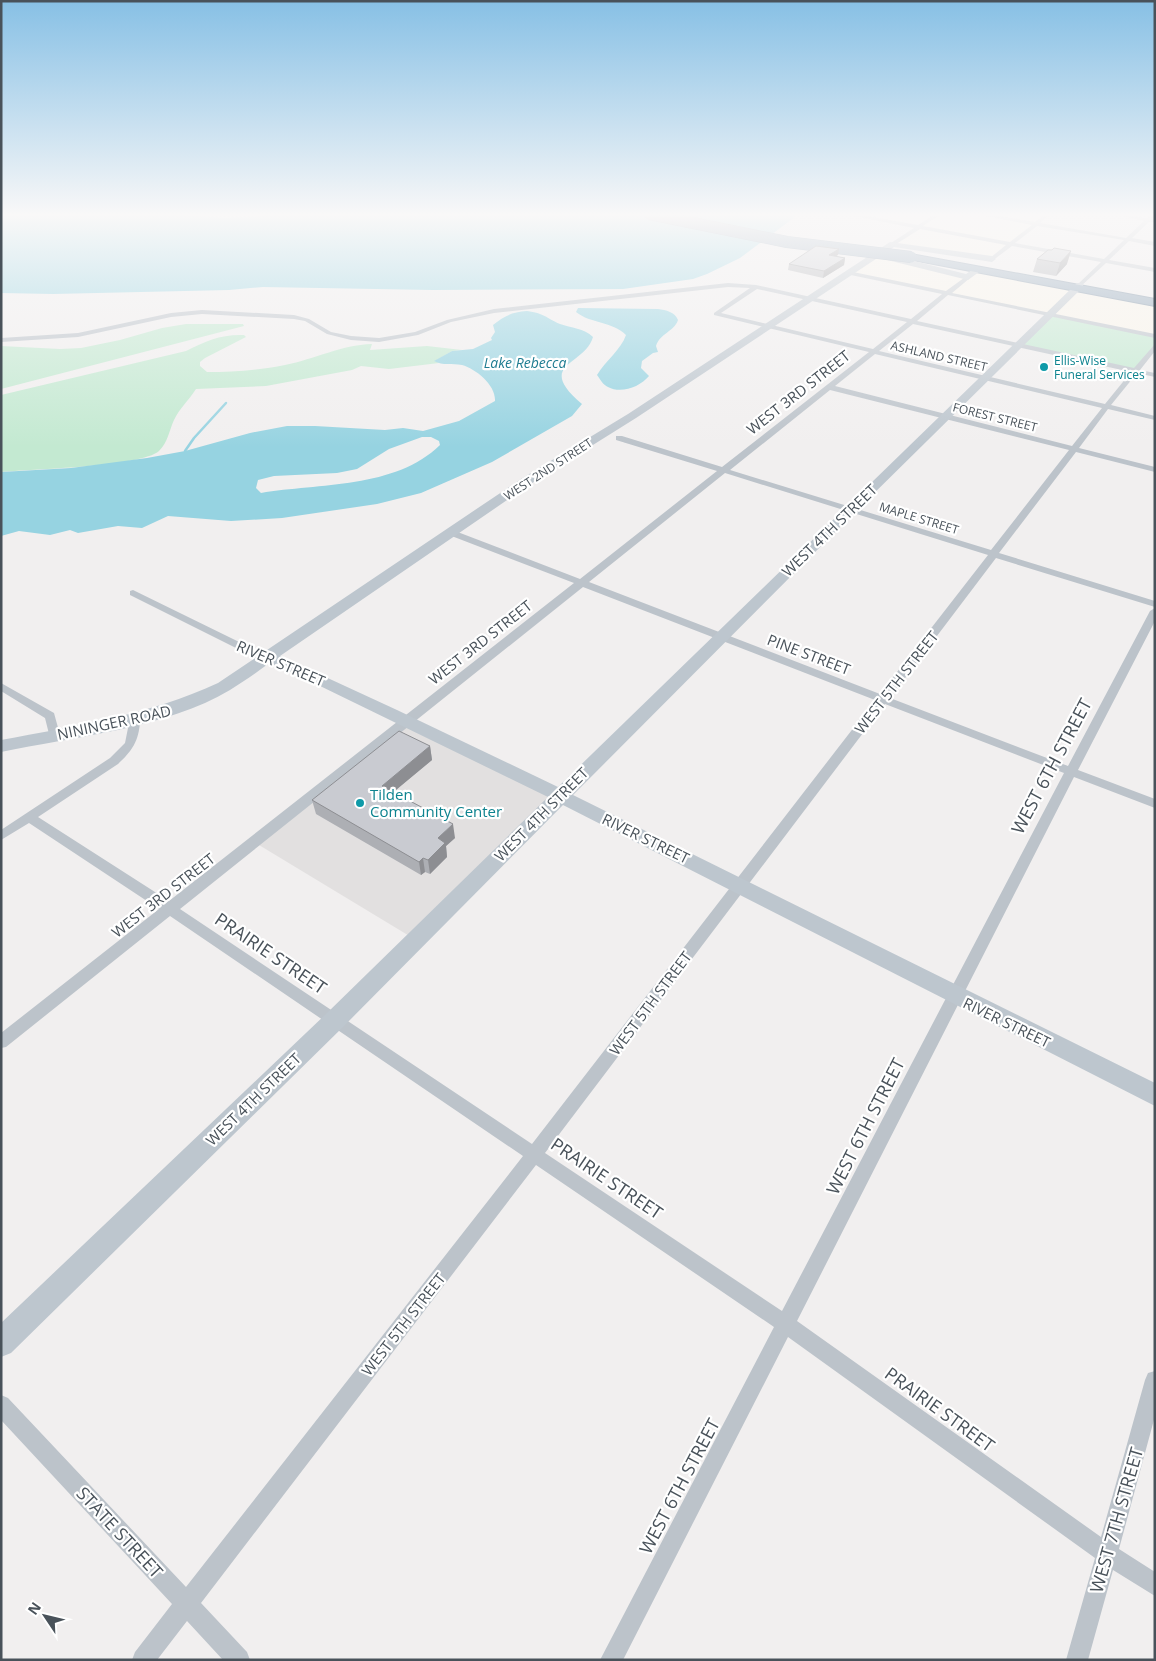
<svg xmlns="http://www.w3.org/2000/svg" width="1156" height="1661" viewBox="0 0 1156 1661" font-family="'Open Sans',sans-serif">
	<style>
		.commercial { fill: #faf5eb }
		.education { fill: #e2e0e0 }
		.green { fill: #c3e9d1 }
		.water { fill: #96d3e1; fill-rule: evenodd }
		.lines { fill: none; stroke-linecap: round; stroke-linejoin: round }
		.stream { stroke: #96d3e1; stroke-width: 2.5 }
		.highway-casing { stroke: #788ea3; stroke-width: 2 }
		.street { fill: #bcc3ca; fill-rule: evenodd }
		.secondary { fill: #bdc6ce; fill-rule: evenodd }
		.highway { fill: #8da3b7; fill-rule: evenodd }
		.highway-bridge-casing { stroke: #788ea3; stroke-width: 12; stroke-linecap: butt }
		.highway-bridge { stroke: #8da3b7; stroke-width: 11 }
		.wall { fill: #adafb4 }
		.shaded-wall { fill: #8d8e92 }
		.building { fill: #c9cbd1; stroke: #8d8e92 }
		.culture-dot { fill: #0f9aa8; stroke: #fff; stroke-width: 2 }
		.labels { text-anchor: middle; dominant-baseline: central; stroke-width: 4.5; stroke-linejoin: round; paint-order: stroke }
		.far-street-label { font-size: 12px; fill: #49525a; stroke: #fff }
		.far-culture-label { font-size: 12px; fill: #0d838f; stroke: #fff; text-anchor: start }
		.far-water-label { font-size: 14px; font-style: italic; fill: #1e7c91; stroke: #fff }
		.street-label { font-size: 15px; fill: #49525a; stroke: #fff }
		.culture-label { font-size: 15px; fill: #0d838f; stroke: #fff; text-anchor: start }
		.near-street-label { font-size: 18px; fill: #49525a; stroke: #fff }
	</style>
	<rect width="100%" height="100%" fill="#f1efef"/>
	<!-- commercial -->
	<path class="commercial" d="M882,214H1048L992,259L893,244L917,228L873,219Z
		M875,255L968,277L976,272L1155,303V336L848,273Z"/>
	<!-- education -->
	<path class="education" d="M406,720L560,795L416,940L254,842Z"/>
	<!-- green -->
	<path class="green" d="M1049,315L1155,336V346L1135,370L1019,345Z
		M186,324H243L244,326L1,389V346L60,349L81,348L120,340L162,328Z
		M244,335L246,337L244,338L205,358L200,362V366L207,372C233,372 260,370 285,365C315,359 341,345 372,344L370,350L427,346L462,350L452,351L435,361L439,363L389,369L361,366L352,370L266,386L196,389C189,400 179,409 174,420C169,431 168,442 159,451C141,467 30,469 1,472V395L186,351C205,341 222,334 244,335Z"/>
	<!-- water -->
	<path class="water" d="M1,214H176L224,218L264,216L261,214H799L740,258L707,274L693,279L623,289L433,290L263,287L229,290L53,294L1,293Z
		M578,308L658,309C666,310 675,312 678,320C674,332 660,333 656,346L658,352L653,353L642,361L641,368L649,376C640,387 621,394 608,387C603,385 600,379 597,375C605,361 621,350 626,335C612,321 591,324 576,312Z
		M527,311C544,313 546,318 560,324C571,328 584,328 593,337C585,366 534,363 582,404L572,416L492,462L421,493L377,504L282,518L231,521L168,516L142,528L118,526L78,533L70,530L50,535L19,531L1,536V472L71,468L147,458L185,451L250,433L287,426H315L385,430L403,428L423,431L459,421L495,401C496,385 476,369 462,365C452,363 443,366 434,361L452,351L473,349L492,340L491,338L495,332L493,325C504,316 512,312 527,311ZM422,437H431L439,441L440,445C395,489 319,483 261,493L256,488L258,480L274,476L337,473L357,469L389,449Z"/>
	<g class="lines">
		<!-- stream -->
		<path class="stream" d="M185,451L194,438L226,403"/>
		<!-- highway casing -->
		<g class="highway-casing">
			<path id="highway" d="M911,254L1155,299V306L907,259L906,257Z"/>
		</g>
		<!-- street -->
		<path class="street" d="M844,214H856L918,225L935,214H941L923,226L1010,242L1032,225L976,214H989L1035,222L1045,214H1050L1040,223L1126,238L1144,221L1113,214L1147,218L1151,214H1155L1152,219H1155V222H1149L1132,238L1155,242V246L1129,241L1109,260L1155,268V272L1106,263L1080,287L1078,284L1101,262L1012,246L992,261L990,258L1006,245L920,229L893,246L891,243L914,228ZM1037,226L1124,240L1104,259L1015,243Z
			M848,271L946,291L968,275L970,278L952,293L1155,334V338L948,295L917,321L1134,368L1155,344V351L1140,370L1155,373V377L1137,373L1111,405L1155,416V420L1108,409L1079,448L1155,467V472L1076,452L999,553L1155,601V607L996,558L890,698L1068,766L1150,611L1155,608V621L1078,770L1155,799V808L1074,777L797,1321L1101,1537L1145,1380L1148,1373L1155,1371V1416L1119,1549L1155,1572V1596L1113,1570L1088,1660H1066L1095,1558L788,1337L623,1660H600L774,1327L536,1165L201,1603L247,1652L250,1660H223L187,1621L157,1660H132L135,1652L172,1604L1,1420V1395L8,1398L186,1587L523,1156L170,916L6,1047L1,1048V1033L159,909L29,823L1,840V830L110,758L125,743L130,718H138L140,721C139,741 132,751 118,764L38,817L169,901L574,583L449,535V531H455L580,579L717,471L616,440V436H622L722,467L869,352L714,315V313L750,288L728,287L494,313L451,322L418,335L379,342L351,340L327,334L305,321L294,319L202,314L171,317L78,337L1,342V338L78,333L171,313L202,310L294,315L309,319L331,332L351,336L379,338L415,332L447,320L494,309L728,283L756,285L911,319L942,294L846,274ZM757,289L907,322L873,349L721,313ZM913,324L1131,372L1105,404L879,351ZM875,354L1102,408L1072,446L835,386ZM830,390L1069,450L991,550L730,470ZM725,473L988,555L880,694L589,582ZM583,587L875,700L532,1144L180,909ZM885,704L1064,773L782,1311L545,1153Z
			M133,590L270,657L271,659L266,662L262,661L130,595V591Z
			M1,683L54,713L60,735L58,738H50L45,718L1,691Z"/>
		<!-- secondary -->
		<path class="secondary" d="M890,242L992,256L996,259L992,262L894,247L636,418L529,485L280,656L397,710L558,787L1077,283H1083V287L855,512L573,795L1155,1083V1106L563,805L343,1027L11,1353L1,1357V1323L327,1013L548,797L277,665L268,664C256,673 243,682 230,690C167,728 73,737 1,752V740C76,726 149,715 218,683L521,479L628,414Z
			M886,254L966,274L976,267L983,269L968,280L883,259L882,257Z"/>
		<!-- highway -->
		<use href="#highway" class="highway"/>
		<!-- highway-bridge casing -->
		<g class="highway-bridge-casing">
			<path id="highway-bridge" d="M649,214L787,242L911,257"/>
		</g>
		<!-- highway-bridge -->
		<use href="#highway-bridge" class="highway-bridge"/>
	</g>
	<!-- wall -->
	<path class="wall" d="M1052,250L1067,264L1056,276L1033,272L1037,259Z
		M838,255L836,256L845,258L844,265L823,278L788,270L789,264Z
		M430,746L432,760L393,792L455,838L446,846L447,857L430,874L425,872L421,875L316,814L312,800Z"/>
	<!-- shaded-wall -->
	<path class="shaded-wall" d="M839,249L838,255L828,261L829,255Z
		M1071,251L1067,264L1056,276L1060,263Z
		M845,258L844,265L823,278L824,271Z
		M430,746L432,760L384,800L382,786Z
		M453,824L455,838L446,846L447,857L430,874L428,860L438,838Z
		M423,858L425,872L421,875L419,862Z"/>
	<!-- building -->
	<path class="building" d="M816,246L839,249L829,255L845,258L824,271L789,264Z
		M1054,248L1071,251L1060,263L1037,259L1048,250H1052Z
		M399,731L430,746L382,786L453,824L438,838L445,843L428,860L423,858L419,862L312,800Z"/>
	<!-- sky -->
	<linearGradient id="sky" x2="0" y2="1"><stop stop-color="#87c0e5"/><stop offset="0.48" stop-color="#f9f8f8"/><stop offset="1" stop-color="#f9f8f8" stop-opacity="0"/></linearGradient>
	<rect width="1156" height="447" fill="url(#sky)"/>
	<!-- markers -->
	<g class="culture-dot">
		<circle cx="1044" cy="367" r="5"/>
		<circle cx="360" cy="803" r="5"/>
	</g>
	<g class="labels">
		<!-- far-street labels -->
		<g class="far-street-label">
			<text transform="translate(939 356) rotate(13)">ASHLAND STREET</text>
			<text transform="translate(995 417) rotate(14)">FOREST STREET</text>
			<text transform="translate(548 469) rotate(-33)">WEST 2ND STREET</text>
			<text transform="translate(919 518) rotate(17)">MAPLE STREET</text>
		</g>
		<!-- far-culture labels -->
		<g class="far-culture-label">
			<text x="1054" y="360">Ellis-Wise<tspan x="1054" dy="14">Funeral Services</tspan></text>
		</g>
		<!-- far-water labels -->
		<g class="far-water-label">
			<text x="525" y="362">Lake Rebecca</text>
		</g>
		<!-- street labels -->
		<g class="street-label">
			<text transform="translate(798 392) rotate(-38)">WEST 3RD STREET</text>
			<text transform="translate(829 530) rotate(-44)">WEST 4TH STREET</text>
			<text transform="translate(480 642) rotate(-38)">WEST 3RD STREET</text>
			<text transform="translate(809 654) rotate(21)">PINE STREET</text>
			<text transform="translate(281 663) rotate(23)">RIVER STREET</text>
			<text transform="translate(896 682) rotate(-52)">WEST 5TH STREET</text>
			<text transform="translate(114 722) rotate(-12)">NININGER ROAD</text>
			<text transform="translate(541 814) rotate(-45)">WEST 4TH STREET</text>
			<text transform="translate(646 838) rotate(26)">RIVER STREET</text>
			<text transform="translate(163 895) rotate(-38)">WEST 3RD STREET</text>
			<text transform="translate(650 1003) rotate(-53)">WEST 5TH STREET</text>
			<text transform="translate(1007 1022) rotate(26)">RIVER STREET</text>
			<text transform="translate(253 1099) rotate(-44)">WEST 4TH STREET</text>
			<text transform="translate(403 1324) rotate(-52)">WEST 5TH STREET</text>
		</g>
		<!-- culture labels -->
		<g class="culture-label">
			<text x="370" y="794">Tilden<tspan x="370" dy="17">Community Center</tspan></text>
		</g>
		<!-- near-street labels -->
		<g class="near-street-label">
			<text transform="translate(1051 766) rotate(-62)">WEST 6TH STREET</text>
			<text transform="translate(271 953) rotate(34)">PRAIRIE STREET</text>
			<text transform="translate(865 1126) rotate(-63)">WEST 6TH STREET</text>
			<text transform="translate(607 1178) rotate(34)">PRAIRIE STREET</text>
			<text transform="translate(940 1409) rotate(36)">PRAIRIE STREET</text>
			<text transform="translate(679 1486) rotate(-62)">WEST 6TH STREET</text>
			<text transform="translate(1116 1520) rotate(-74)">WEST 7TH STREET</text>
			<text transform="translate(120 1532) rotate(47)">STATE STREET</text>
		</g>
	</g>
	<!-- border -->
	<rect width="1156" height="1661" fill="none" stroke="#49525a" stroke-width="5"/>
	<!-- north arrow -->
	<g transform="translate(45 1616) rotate(305)" stroke="#ffffff" stroke-width="4" paint-order="stroke">
	<path d="M0-4L9 19L0 12L-9 19Z" fill="#49525a"/>
	<text y="-8" font-size="14" font-weight="bold" text-anchor="middle" fill="#49525a">N</text>
	</g>
</svg>
